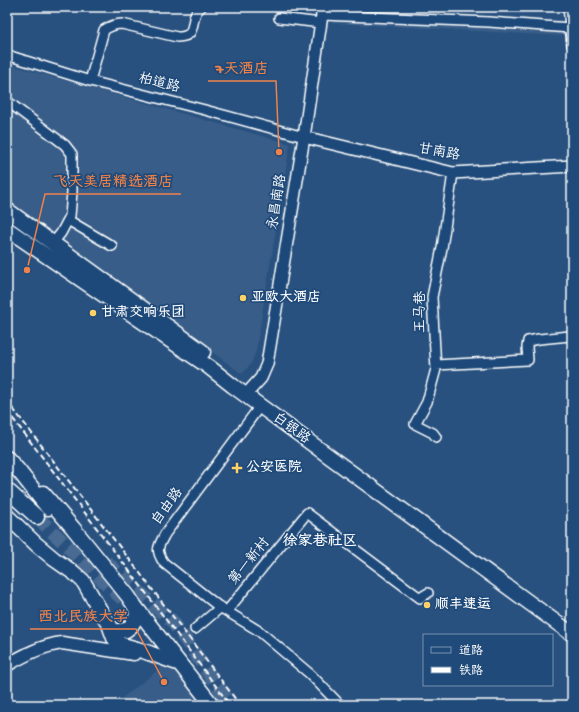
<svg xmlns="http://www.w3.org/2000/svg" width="579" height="712" viewBox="0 0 579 712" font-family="'Gochi Hand','LXGW WenKai TC',sans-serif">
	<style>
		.built { fill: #375d88 }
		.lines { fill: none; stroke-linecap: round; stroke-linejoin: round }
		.trunk-tunnel { stroke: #486b92; stroke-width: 14; stroke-dasharray: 14 7; stroke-linecap: butt }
		.minor-casing { stroke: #fff; stroke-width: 12 }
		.tertiary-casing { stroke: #fff; stroke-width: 14 }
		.secondary-casing { stroke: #fff; stroke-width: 15 }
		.primary-casing { stroke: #fff; stroke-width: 17 }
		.trunk-casing { stroke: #fff; stroke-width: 17 }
		.minor { stroke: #1f4a7a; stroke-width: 9 }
		.tertiary { stroke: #1f4a7a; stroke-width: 11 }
		.secondary { stroke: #1f4a7a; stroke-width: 12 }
		.primary { stroke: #1f4a7a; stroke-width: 14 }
		.trunk { stroke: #1f4a7a; stroke-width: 14 }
		.rail { stroke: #fff; stroke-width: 2; stroke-dasharray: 6 3; stroke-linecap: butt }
		.poi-dot { fill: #ffd166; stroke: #1f4a7a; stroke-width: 1.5 }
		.labels { text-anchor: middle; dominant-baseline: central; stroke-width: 3.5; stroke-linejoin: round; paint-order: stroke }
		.street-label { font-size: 14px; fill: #fff; stroke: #1f4a7a }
		.poi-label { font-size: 14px; font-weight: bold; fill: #fff; stroke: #1f4a7a; text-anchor: start }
		.neighbourhood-label { font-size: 15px; font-weight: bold; fill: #fff; stroke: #1f4a7a }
		.leader { fill: none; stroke: #ee8249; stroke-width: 1.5 }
		.callout-dot { fill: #ee8249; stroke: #1f4a7a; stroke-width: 1.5 }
		.callout-label { font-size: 15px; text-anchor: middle; font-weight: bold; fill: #ee8249; stroke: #1f4a7a; stroke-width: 3.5; stroke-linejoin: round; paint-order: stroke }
	</style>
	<rect width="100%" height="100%" fill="#28517f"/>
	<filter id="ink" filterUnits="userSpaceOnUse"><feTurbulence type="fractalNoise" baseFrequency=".025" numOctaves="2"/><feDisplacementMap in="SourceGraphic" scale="8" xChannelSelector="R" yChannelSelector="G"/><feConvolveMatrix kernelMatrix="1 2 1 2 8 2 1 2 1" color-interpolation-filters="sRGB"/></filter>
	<g filter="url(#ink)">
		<!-- built -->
		<path class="built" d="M334,8L563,20L562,36L333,23Z
			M7,64L290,144L256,351L251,364L242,374L60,240L7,203Z
			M171,660L203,705H113Z"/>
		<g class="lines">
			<!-- trunk-tunnel -->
			<path class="trunk-tunnel" d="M37,517L131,607
				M106,562L173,622L231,705"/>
			<!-- minor casing -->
			<g class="minor-casing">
				<path id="minor" d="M568,7L572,45
					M322,15L489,22L570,28L572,29
					M279,18L321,23
					M7,55L90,81L205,110L304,137
					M90,81L104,30C110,26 115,24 122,24L177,37C195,37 191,27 195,15C196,12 198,9 201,7
					M7,101L65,145L72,154V192L70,216L61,233L53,243
					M68,220L112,246
					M436,365L528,360L527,347L528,341L539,339L570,336
					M260,406L165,534C158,547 155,550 164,563L218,606L259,631L310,674L340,705
					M436,437L433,433L415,424L427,402L436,369L432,297L442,248L453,173
					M227,611L307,513L420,598L428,593
					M195,629L221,607"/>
			</g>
			<!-- tertiary casing -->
			<g class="tertiary-casing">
				<path id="tertiary" d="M304,137L453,173L572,166
					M247,396L251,389L261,378L267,364L304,137L322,15L321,7"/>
			</g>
			<!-- secondary casing -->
			<g class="secondary-casing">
				<path id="secondary" d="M7,665C25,655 41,646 62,643L134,654"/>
			</g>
			<!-- primary casing -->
			<g class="primary-casing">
				<path id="primary" d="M7,210L203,352
					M7,229L209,367L233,386L572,634
					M43,493L73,528L128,596L134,605L212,705
					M149,653L180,664"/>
			</g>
			<!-- trunk casing -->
			<g class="trunk-casing">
				<path id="trunk" d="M7,458L18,470L48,508
					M7,490L37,517
					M7,516L36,544L54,559L74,573L83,581L103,615L114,632L126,630L131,626L136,618L137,611L134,605
					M110,627L114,638L119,644L137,649L149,653"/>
			</g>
			<!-- minor -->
			<use href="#minor" class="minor"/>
			<!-- tertiary -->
			<use href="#tertiary" class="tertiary"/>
			<!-- secondary -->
			<use href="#secondary" class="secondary"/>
			<!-- primary -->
			<use href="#primary" class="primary"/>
			<!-- trunk -->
			<use href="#trunk" class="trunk"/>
			<!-- rail -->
			<path class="rail" d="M7,401L136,568L240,705
				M7,411L134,577L230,705"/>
		</g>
	</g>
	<!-- markers -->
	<g class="poi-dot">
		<circle cx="243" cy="298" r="4"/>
		<circle cx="93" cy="313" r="4"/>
		<path d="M235 462h4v4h4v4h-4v4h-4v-4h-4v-4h4z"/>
		<circle cx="427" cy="605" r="4"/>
	</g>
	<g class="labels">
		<!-- street labels -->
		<g class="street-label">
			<text transform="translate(159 84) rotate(14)">柏道路</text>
			<text transform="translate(439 153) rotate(10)">甘南路</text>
			<text transform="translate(278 202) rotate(-81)">永昌南路</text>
			<text transform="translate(421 312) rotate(-90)">王马巷</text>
			<text transform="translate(291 429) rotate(36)">白银路</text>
			<text transform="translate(168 507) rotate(-54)">自由路</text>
			<text transform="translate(250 562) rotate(-51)">第一新村</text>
		</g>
		<!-- poi labels -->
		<g class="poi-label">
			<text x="251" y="298">亚欧大酒店</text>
			<text x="101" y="313">甘肃交响乐团</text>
			<text x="246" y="468">公安医院</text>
			<text x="435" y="605">顺丰速运</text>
		</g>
		<!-- neighbourhood labels -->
		<g class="neighbourhood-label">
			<text x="320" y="542">徐家巷社区</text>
		</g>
	</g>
	<!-- callouts -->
	<path class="leader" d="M279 152L276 81H208M27 270L45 194H181M164 682L136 629H30"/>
	<g class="callout-dot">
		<circle cx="279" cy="152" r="4"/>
		<circle cx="27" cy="270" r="4"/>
		<circle cx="164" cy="682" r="4"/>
	</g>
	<g class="callout-label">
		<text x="242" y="73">7天酒店</text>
		<text x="113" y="186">飞天美居精选酒店</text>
		<text x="83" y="621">西北民族大学</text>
	</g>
	<!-- margin -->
	<rect width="579" height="712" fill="none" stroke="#1f4a7a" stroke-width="24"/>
	<rect x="12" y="12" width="555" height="688" fill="none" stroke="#fff" stroke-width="1.5" filter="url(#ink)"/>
	<!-- legend -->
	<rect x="423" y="634" width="130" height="52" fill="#1f4a7a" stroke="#7992af"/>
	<rect x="431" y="647" width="20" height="6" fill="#1f4a7a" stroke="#7992af"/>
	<text x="459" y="654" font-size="12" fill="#ffffff">道路</text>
	<rect x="431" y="667" width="20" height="6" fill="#ffffff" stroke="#7992af"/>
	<text x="459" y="674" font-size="12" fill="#ffffff">铁路</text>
</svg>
